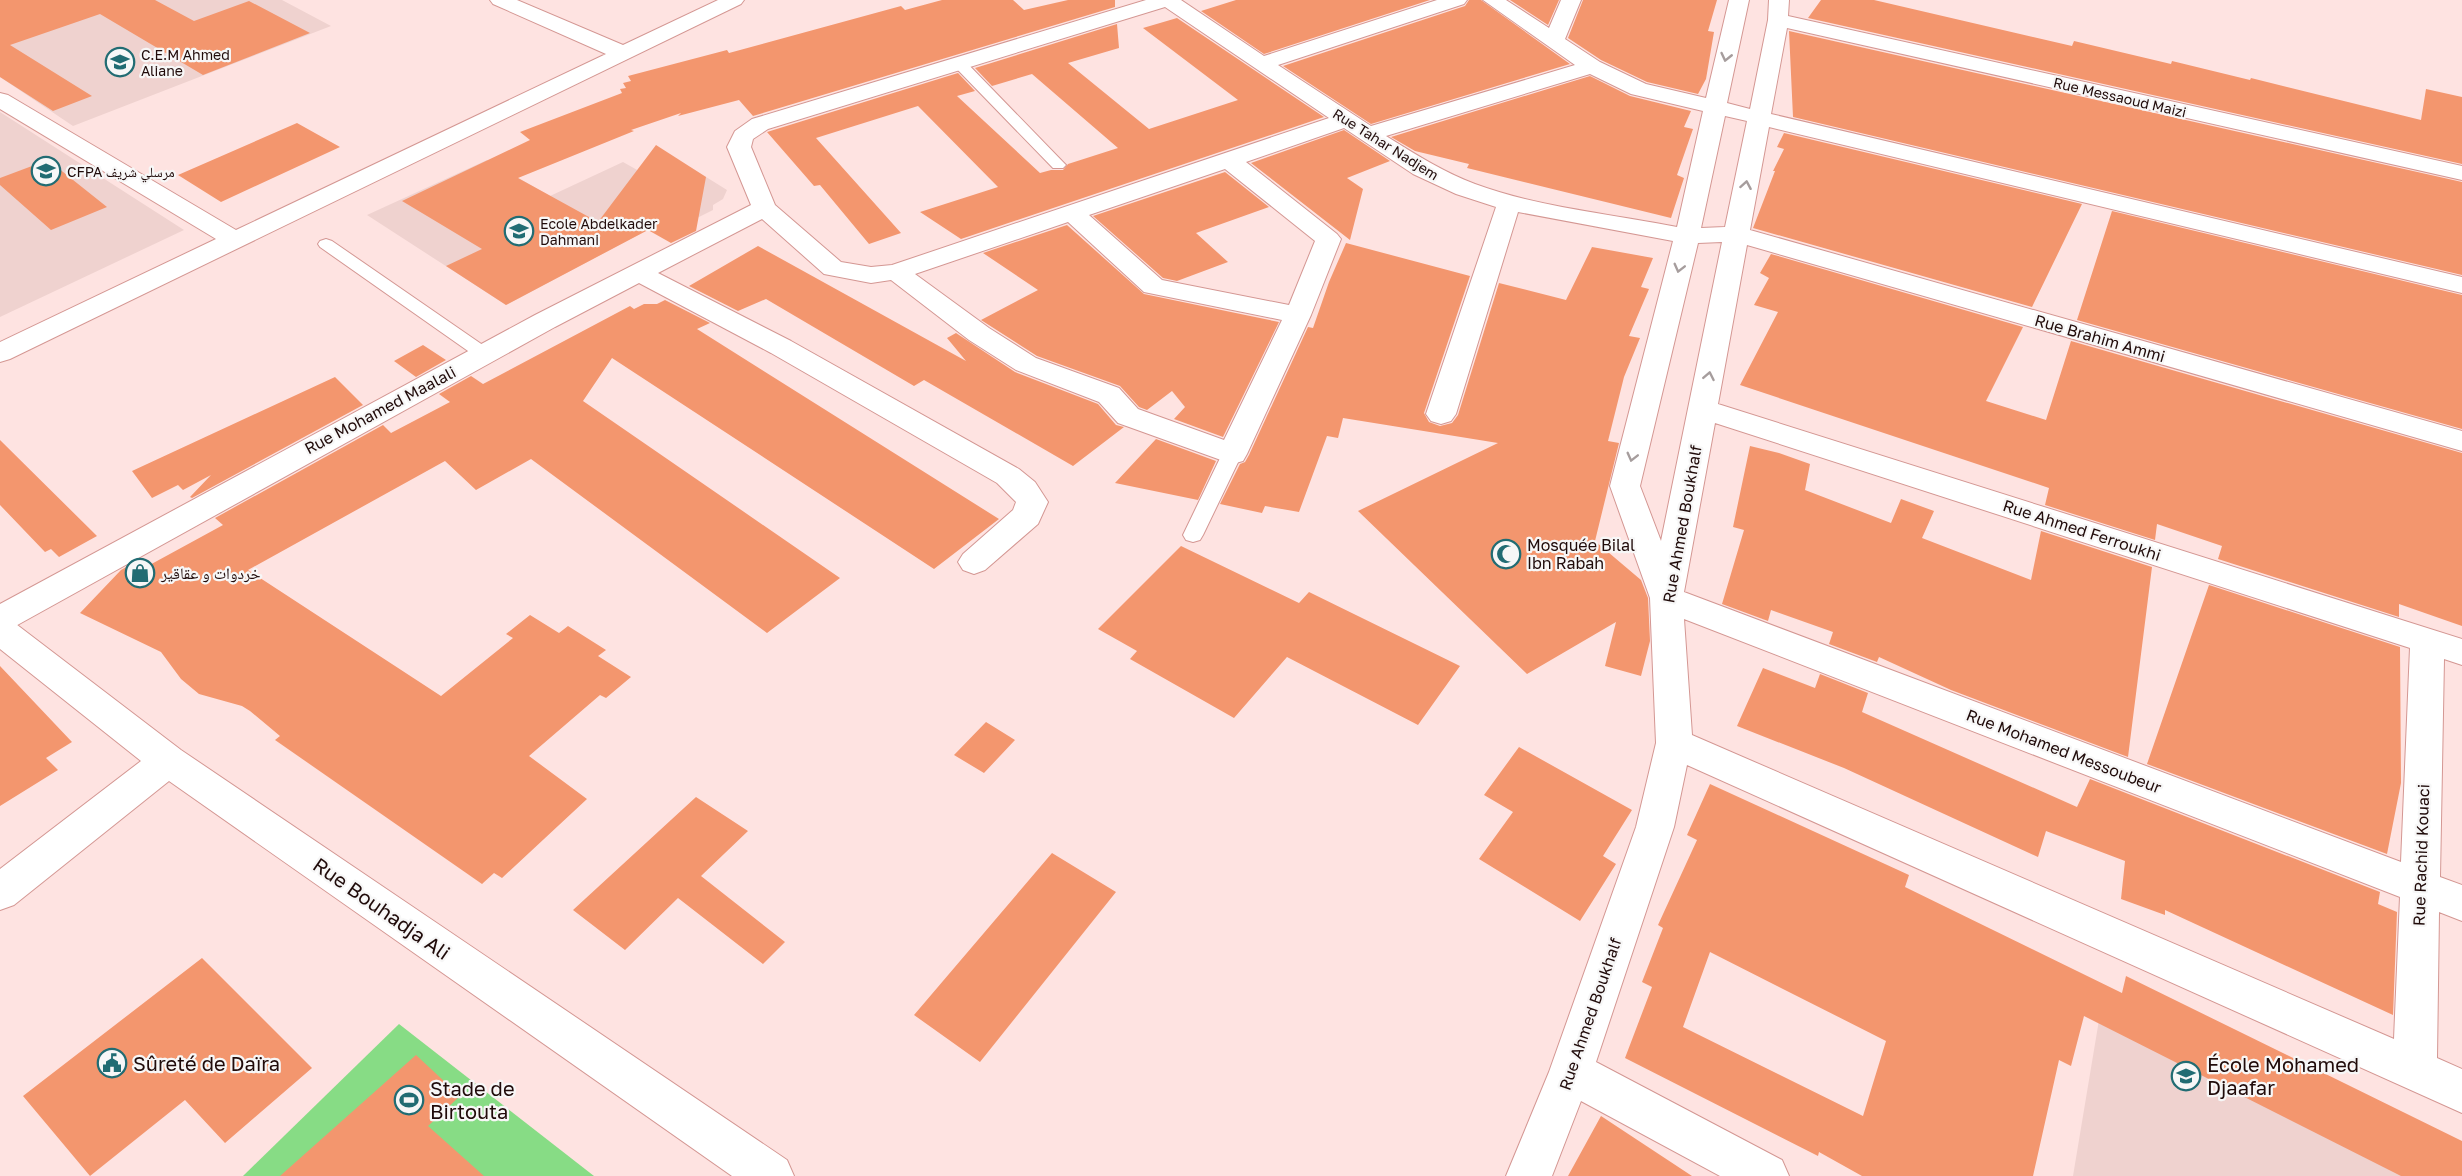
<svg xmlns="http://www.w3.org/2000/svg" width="2462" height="1176" viewBox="0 0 2462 1176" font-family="'Golos Text','Noto Naskh Arabic',sans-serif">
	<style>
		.built { fill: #efd2cf }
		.green { fill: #87dc85 }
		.building { fill: #f3966e; fill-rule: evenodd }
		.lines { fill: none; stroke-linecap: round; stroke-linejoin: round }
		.lane-casing { stroke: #d49793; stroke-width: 2 }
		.street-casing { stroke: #d49793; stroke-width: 2 }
		.secondary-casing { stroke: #d49793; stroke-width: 2 }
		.lane { fill: #fff; fill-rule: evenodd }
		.street { fill: #fff; fill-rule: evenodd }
		.secondary { fill: #fff; fill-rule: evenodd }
		.oneway { stroke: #a69d9d }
		.labels { text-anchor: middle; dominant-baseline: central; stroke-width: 4.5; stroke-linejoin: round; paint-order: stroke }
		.far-poi-label { font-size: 14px; fill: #200b0a; stroke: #f7f7f7; text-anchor: start }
		.far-street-label { font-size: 14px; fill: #200b0a; stroke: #f7f7f7 }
		.street-label { font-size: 16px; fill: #200b0a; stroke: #f7f7f7 }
		.poi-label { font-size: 16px; fill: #200b0a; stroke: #f7f7f7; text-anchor: start }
		.near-street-label { font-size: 20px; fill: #200b0a; stroke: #f7f7f7 }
		.near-poi-label { font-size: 20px; fill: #200b0a; stroke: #f7f7f7; text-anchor: start }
	</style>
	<rect width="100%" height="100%" fill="#fee3e1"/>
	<!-- built -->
	<path class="built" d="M50,0H282L331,26L73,126L0,77V46Z
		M0,112L184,230L0,317Z
		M487,160L550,196L623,162L639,171L690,167L727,190L723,199L713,205V210L665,234L653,227L506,305L367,215Z
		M2103,996L2462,1176H2073Z"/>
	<!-- green -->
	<path class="green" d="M399,1024L594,1176H243Z"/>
	<!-- building -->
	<path class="building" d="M0,0H155L194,21L249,1L310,33L203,75L100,14L10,45L92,96L53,111L0,77Z
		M942,0H1013L1024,10L1068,0H1115V7L753,116L739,100L678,116L681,113L631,130L634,131L518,178L598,222L656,145L706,177L696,231L671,243L648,230L506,305L446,266L482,249L402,201L530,140L520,132L622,93L620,89L626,88L623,83L631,81L628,76L727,50L729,53L901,6L905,10Z
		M1236,0H1430L1264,54L1201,11Z
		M1469,0H1481L1570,64L1371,124L1283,66L1465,6Z
		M1510,0H1559L1548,25Z
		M1583,0H1717L1708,31L1714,32L1706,79L1698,94L1647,82L1601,60L1568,38Z
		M1821,0H1874L2072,46L2074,41L2171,64L2172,61L2250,80L2251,78L2421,120L2426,89L2462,97V164L1808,18Z
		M1177,18L1324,117L961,239L920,212L998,187L918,106L816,138L901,233L869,244L820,185L814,186L767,132L958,73L975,91L957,96L1040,173L1051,170H1063L1068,164L1118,148L1032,74L992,86L975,68L1117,24L1119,48L1068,63L1149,129L1238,100L1143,28Z
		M1789,31L2462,182V275L1793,117Z
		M1590,76L1630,96L1691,111L1684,127L1693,129L1677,175L1684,178L1671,218L1467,168L1469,164L1415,151L1391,137Z
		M297,123L340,147L221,202L178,175Z
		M1344,130L1390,161L1347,178L1363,189L1350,240L1251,163Z
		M1784,133L2082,204L2032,307L1753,228L1775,171H1773L1784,149L1777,147Z
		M48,160L107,207L51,230L0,185V178Z
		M1225,172L1269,207L1196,233L1228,262L1177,281L1163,278L1093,216Z
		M2112,211L2462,295V429L2077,320Z
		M1067,225L1144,294L1279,322L1223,437L1174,419L1185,407L1172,391L1147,410L1139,407L1120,386L1037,356L981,320L1038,290L983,253Z
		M1346,243L1470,276L1424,413L1429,422L1440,426L1452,423L1458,415L1499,283L1566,300L1592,247L1653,258L1641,287L1649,289L1629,336L1640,338L1624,377L1608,441L1619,443L1595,541L1641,580L1648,598L1650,641L1641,676L1605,666L1616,622L1527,674L1358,511L1498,443L1343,418L1338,438L1327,436L1299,512L1265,506L1262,513L1220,504L1240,464L1245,462L1249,455L1308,327L1313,328L1329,282Z
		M758,246L966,361L947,338L956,333L1015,372L1098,404L1116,425L1124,427L1073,466L924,380L914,386L766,299L738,311L689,286Z
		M1771,254L2023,327L1986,401L2046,420L2071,341L2462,453V626L2399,604V617L2218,559L2222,546L2157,524L2155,540L2045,505L2049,488L1740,385L1778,312L1754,305L1769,278L1760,273Z
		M665,300L710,323L697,329L999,519L934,569L612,358L583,401L840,578L767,633L531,459L476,490L445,461L248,570L441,696L513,638L506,634L530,615L559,633L568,626L606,650L598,656L631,677L606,698L600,695L529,756L587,799L502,878L494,873L482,884L275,740L280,736L250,711L242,706L199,694L181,679L161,652L80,613L121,570L128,566L135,573L223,525L215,518L383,425L391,433L450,402L439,394L471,376L483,384L630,306L634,309L644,304H657Z
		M423,345L446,360L416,377L394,361Z
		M335,377L363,405L192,498L190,497L211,475L183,490L178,485L152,498L132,471Z
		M1156,439L1216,461L1198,500L1115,483Z
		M0,440L97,536L59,557L51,549L45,552L0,505Z
		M1750,446L1779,453L1810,464L1805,490L1891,523L1901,499L1934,511L1922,538L2031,580L2041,531L2152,567L2128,757L1951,690L1879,657L1877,662L1829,644L1833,632L1771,610L1768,621L1722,604L1744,530L1733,527Z
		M1181,546L1299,603L1309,592L1460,666L1418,725L1287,657L1234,718L1130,659L1137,651L1098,629Z
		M2209,585L2400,647L2401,783L2387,854L2147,764Z
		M0,666L72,742L46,758L58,770L0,806Z
		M1763,668L1815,688L1820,674L1868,693L1862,712L2077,807L2090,779L2380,892L2378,904L2397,912L2393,1015L2165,910V915L2121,899L2125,861L2046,831L2038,857L1844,768L1737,726Z
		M986,722L1015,740L984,773L954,755Z
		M1519,747L1632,810L1603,856L1616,864L1580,921L1479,859L1513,812L1484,795Z
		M1710,784L1909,875L1905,887L2122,993L2126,976L2462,1141V1176H2401L2084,1016L2071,1066L2059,1060L2033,1176H1862L1819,1152L1818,1156L1625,1058L1652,987L1642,982L1663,928L1658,925L1697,840L1687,835ZM1710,952L1886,1041L1863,1116L1683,1027Z
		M696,797L748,831L701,876L785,942L763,964L678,898L625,950L573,910Z
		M1052,853L1116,892L980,1062L914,1015Z
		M202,958L312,1068L225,1143L185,1100L90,1176L23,1096Z
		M416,1055L460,1096L428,1126L484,1176H280Z
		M1601,1116L1692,1176H1568Z"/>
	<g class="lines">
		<!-- lane casing -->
		<g class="lane-casing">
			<path id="lane" d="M959,59L964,60L1063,162L1066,165L1063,168H1053L954,66L952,63Z
				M326,239L332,241L490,350L493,354L490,358H478L320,247L318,244L320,241Z
				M1232,448L1239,449L1242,454L1203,535L1200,540L1193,542L1186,540L1183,535L1222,454L1225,449Z"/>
		</g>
		<!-- street casing -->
		<g class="street-casing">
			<path id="street" d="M490,0H517L623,45L718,0H744L741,4L10,359L0,362V342L216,239L0,109V93L8,95L236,230L606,54L493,4Z
				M1146,0H1181L1264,56L1437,0H1467L1464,4L1278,65L1371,126L1575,65L1483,0H1506L1549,28L1561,0H1581L1565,39L1600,62L1646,84L1706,98L1729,0H1749L1727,103L1750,109L1768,20L1769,0H1789L1788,16L2462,166V180L1787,28L1771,114L2462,277V293L1769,127L1750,230L2462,431V451L1747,245L1718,404L2462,639V665L2444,659L2440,877L2462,885V921L2439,912L2437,1058L2462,1069V1113L1687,765L1674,827L1596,1062L1782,1160L1789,1176H1720L1581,1101L1552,1176H1506L1549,1072L1636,827L1656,743L1650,598L1610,486L1673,241L1518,212L1456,414L1451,421L1441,424L1431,421L1426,414L1496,207L1456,194L1413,174L1344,128L1246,162L1337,234L1341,239L1311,315L1247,454L1243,461L1232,464L1118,423L1099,402L1016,370L969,340L891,280L871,283L824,274L762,219L658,273L791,341L1019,469L1035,482L1048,502L1038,524L985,570L974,574L963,570L958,562L963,554L1013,510L1016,502L997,483L771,353L639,283L555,327L12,628L0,632V604L535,315L751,205L727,147L735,131L752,119ZM1165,7L1329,118L892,265L871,267L841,262L775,205L751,147L753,139L768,129ZM1590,74L1631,94L1703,111L1677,227C1611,214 1537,207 1475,184C1443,172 1415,154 1386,136ZM1725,116L1747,121L1725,227L1701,228ZM1225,169L1315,241L1289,305L1162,280L1089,215ZM1068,222L1144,292L1282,320L1224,440L1138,409L1119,388L1036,358L989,328L915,274ZM1722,242L1661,541L1640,486L1698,243ZM1715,423L2410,648L2401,862L1684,592ZM1684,619L2400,897L2394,1039L1692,735Z"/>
		</g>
		<!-- secondary casing -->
		<g class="secondary-casing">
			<path id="secondary" d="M0,617L12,621L181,750L787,1160L794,1176H732L169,781L14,905L0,910V869L141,761L0,649Z"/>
		</g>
		<!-- lane -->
		<use href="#lane" class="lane"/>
		<!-- street -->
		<use href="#street" class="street"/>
		<!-- secondary -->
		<use href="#secondary" class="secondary"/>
	</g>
	<!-- one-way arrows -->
	<defs><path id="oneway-chevron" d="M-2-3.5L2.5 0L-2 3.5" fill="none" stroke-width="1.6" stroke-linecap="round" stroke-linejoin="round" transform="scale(1.5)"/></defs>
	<g class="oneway">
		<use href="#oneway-chevron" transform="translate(1726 57) rotate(103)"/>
		<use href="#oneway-chevron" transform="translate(1746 185) rotate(-80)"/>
		<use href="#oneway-chevron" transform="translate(1679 268) rotate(104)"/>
		<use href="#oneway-chevron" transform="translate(1709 376) rotate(-79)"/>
		<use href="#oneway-chevron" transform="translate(1632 457) rotate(104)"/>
	</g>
	<!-- icons -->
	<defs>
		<g id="school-ring" transform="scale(1.5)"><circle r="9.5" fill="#f7f7f7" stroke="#216c73" stroke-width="1.5"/><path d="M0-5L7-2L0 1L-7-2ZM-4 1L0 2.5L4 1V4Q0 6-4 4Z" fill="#216c73"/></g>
		<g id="university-ring" transform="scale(1.5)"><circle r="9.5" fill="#f7f7f7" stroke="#216c73" stroke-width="1.5"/><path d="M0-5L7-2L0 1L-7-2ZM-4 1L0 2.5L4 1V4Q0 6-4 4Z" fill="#216c73"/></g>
		<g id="mosque-ring" transform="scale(1.5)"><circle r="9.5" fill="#f7f7f7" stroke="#216c73" stroke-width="1.5"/><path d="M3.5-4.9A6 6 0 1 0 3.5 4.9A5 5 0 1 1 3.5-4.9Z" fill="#216c73"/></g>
		<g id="shop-ring" transform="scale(1.5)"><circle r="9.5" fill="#f7f7f7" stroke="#216c73" stroke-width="1.5"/><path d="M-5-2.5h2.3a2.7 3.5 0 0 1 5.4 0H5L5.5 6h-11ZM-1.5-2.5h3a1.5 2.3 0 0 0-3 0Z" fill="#216c73"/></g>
		<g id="civic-ring" transform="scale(1.5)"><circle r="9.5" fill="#f7f7f7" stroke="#216c73" stroke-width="1.5"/><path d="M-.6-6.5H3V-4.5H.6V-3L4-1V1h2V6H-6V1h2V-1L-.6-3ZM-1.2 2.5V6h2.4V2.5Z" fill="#216c73"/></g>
		<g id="stadium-ring" transform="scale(1.5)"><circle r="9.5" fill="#f7f7f7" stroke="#216c73" stroke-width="1.5"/><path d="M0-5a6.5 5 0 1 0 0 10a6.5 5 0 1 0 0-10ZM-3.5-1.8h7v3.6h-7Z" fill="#216c73"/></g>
	</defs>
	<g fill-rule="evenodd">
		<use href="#school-ring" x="120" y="62"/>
		<use href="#university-ring" x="46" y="171"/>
		<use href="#school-ring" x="519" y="231"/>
		<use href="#mosque-ring" x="1506" y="554"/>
		<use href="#shop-ring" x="140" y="573"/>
		<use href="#civic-ring" x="112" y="1063"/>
		<use href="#school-ring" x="2186" y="1076"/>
		<use href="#stadium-ring" x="409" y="1100"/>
	</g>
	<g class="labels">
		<!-- far-poi labels -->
		<g class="far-poi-label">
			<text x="141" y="54">C.E.M Ahmed<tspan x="141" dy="16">Aliane</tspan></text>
			<text x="67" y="171">CFPA مرسلي شريف</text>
			<text x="540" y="223">Ecole Abdelkader<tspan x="540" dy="16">Dahmani</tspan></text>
		</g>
		<!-- far-street labels -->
		<g class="far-street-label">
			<text transform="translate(2120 97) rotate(13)">Rue Messaoud Maizi</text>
			<text transform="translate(1386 144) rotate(32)">Rue Tahar Nadjem</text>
		</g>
		<!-- street labels -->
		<g class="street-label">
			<text transform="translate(2100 338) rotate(16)">Rue Brahim Ammi</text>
			<text transform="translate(380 410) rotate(-28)">Rue Mohamed Maalali</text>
			<text transform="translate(1682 524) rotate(-80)">Rue Ahmed Boukhalf</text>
			<text transform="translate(2082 530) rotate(18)">Rue Ahmed Ferroukhi</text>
			<text transform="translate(2064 751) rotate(21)">Rue Mohamed Messoubeur</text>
			<text transform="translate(2421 855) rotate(-88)">Rue Rachid Kouaci</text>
			<text transform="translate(1590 1014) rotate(-71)">Rue Ahmed Boukhalf</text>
		</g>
		<!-- poi labels -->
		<g class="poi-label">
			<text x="1527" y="545">Mosquée Bilal<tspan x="1527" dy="18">Ibn Rabah</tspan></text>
			<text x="161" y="573">خردوات و عقاقير</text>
		</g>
		<!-- near-street labels -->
		<g class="near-street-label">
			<text transform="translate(382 908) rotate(35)">Rue Bouhadja Ali</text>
		</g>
		<!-- near-poi labels -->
		<g class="near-poi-label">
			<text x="133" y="1063">Sûreté de Daïra</text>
			<text x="2207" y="1064">École Mohamed<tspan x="2207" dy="23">Djaafar</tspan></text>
			<text x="430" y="1088">Stade de<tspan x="430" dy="23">Birtouta</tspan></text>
		</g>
	</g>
</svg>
